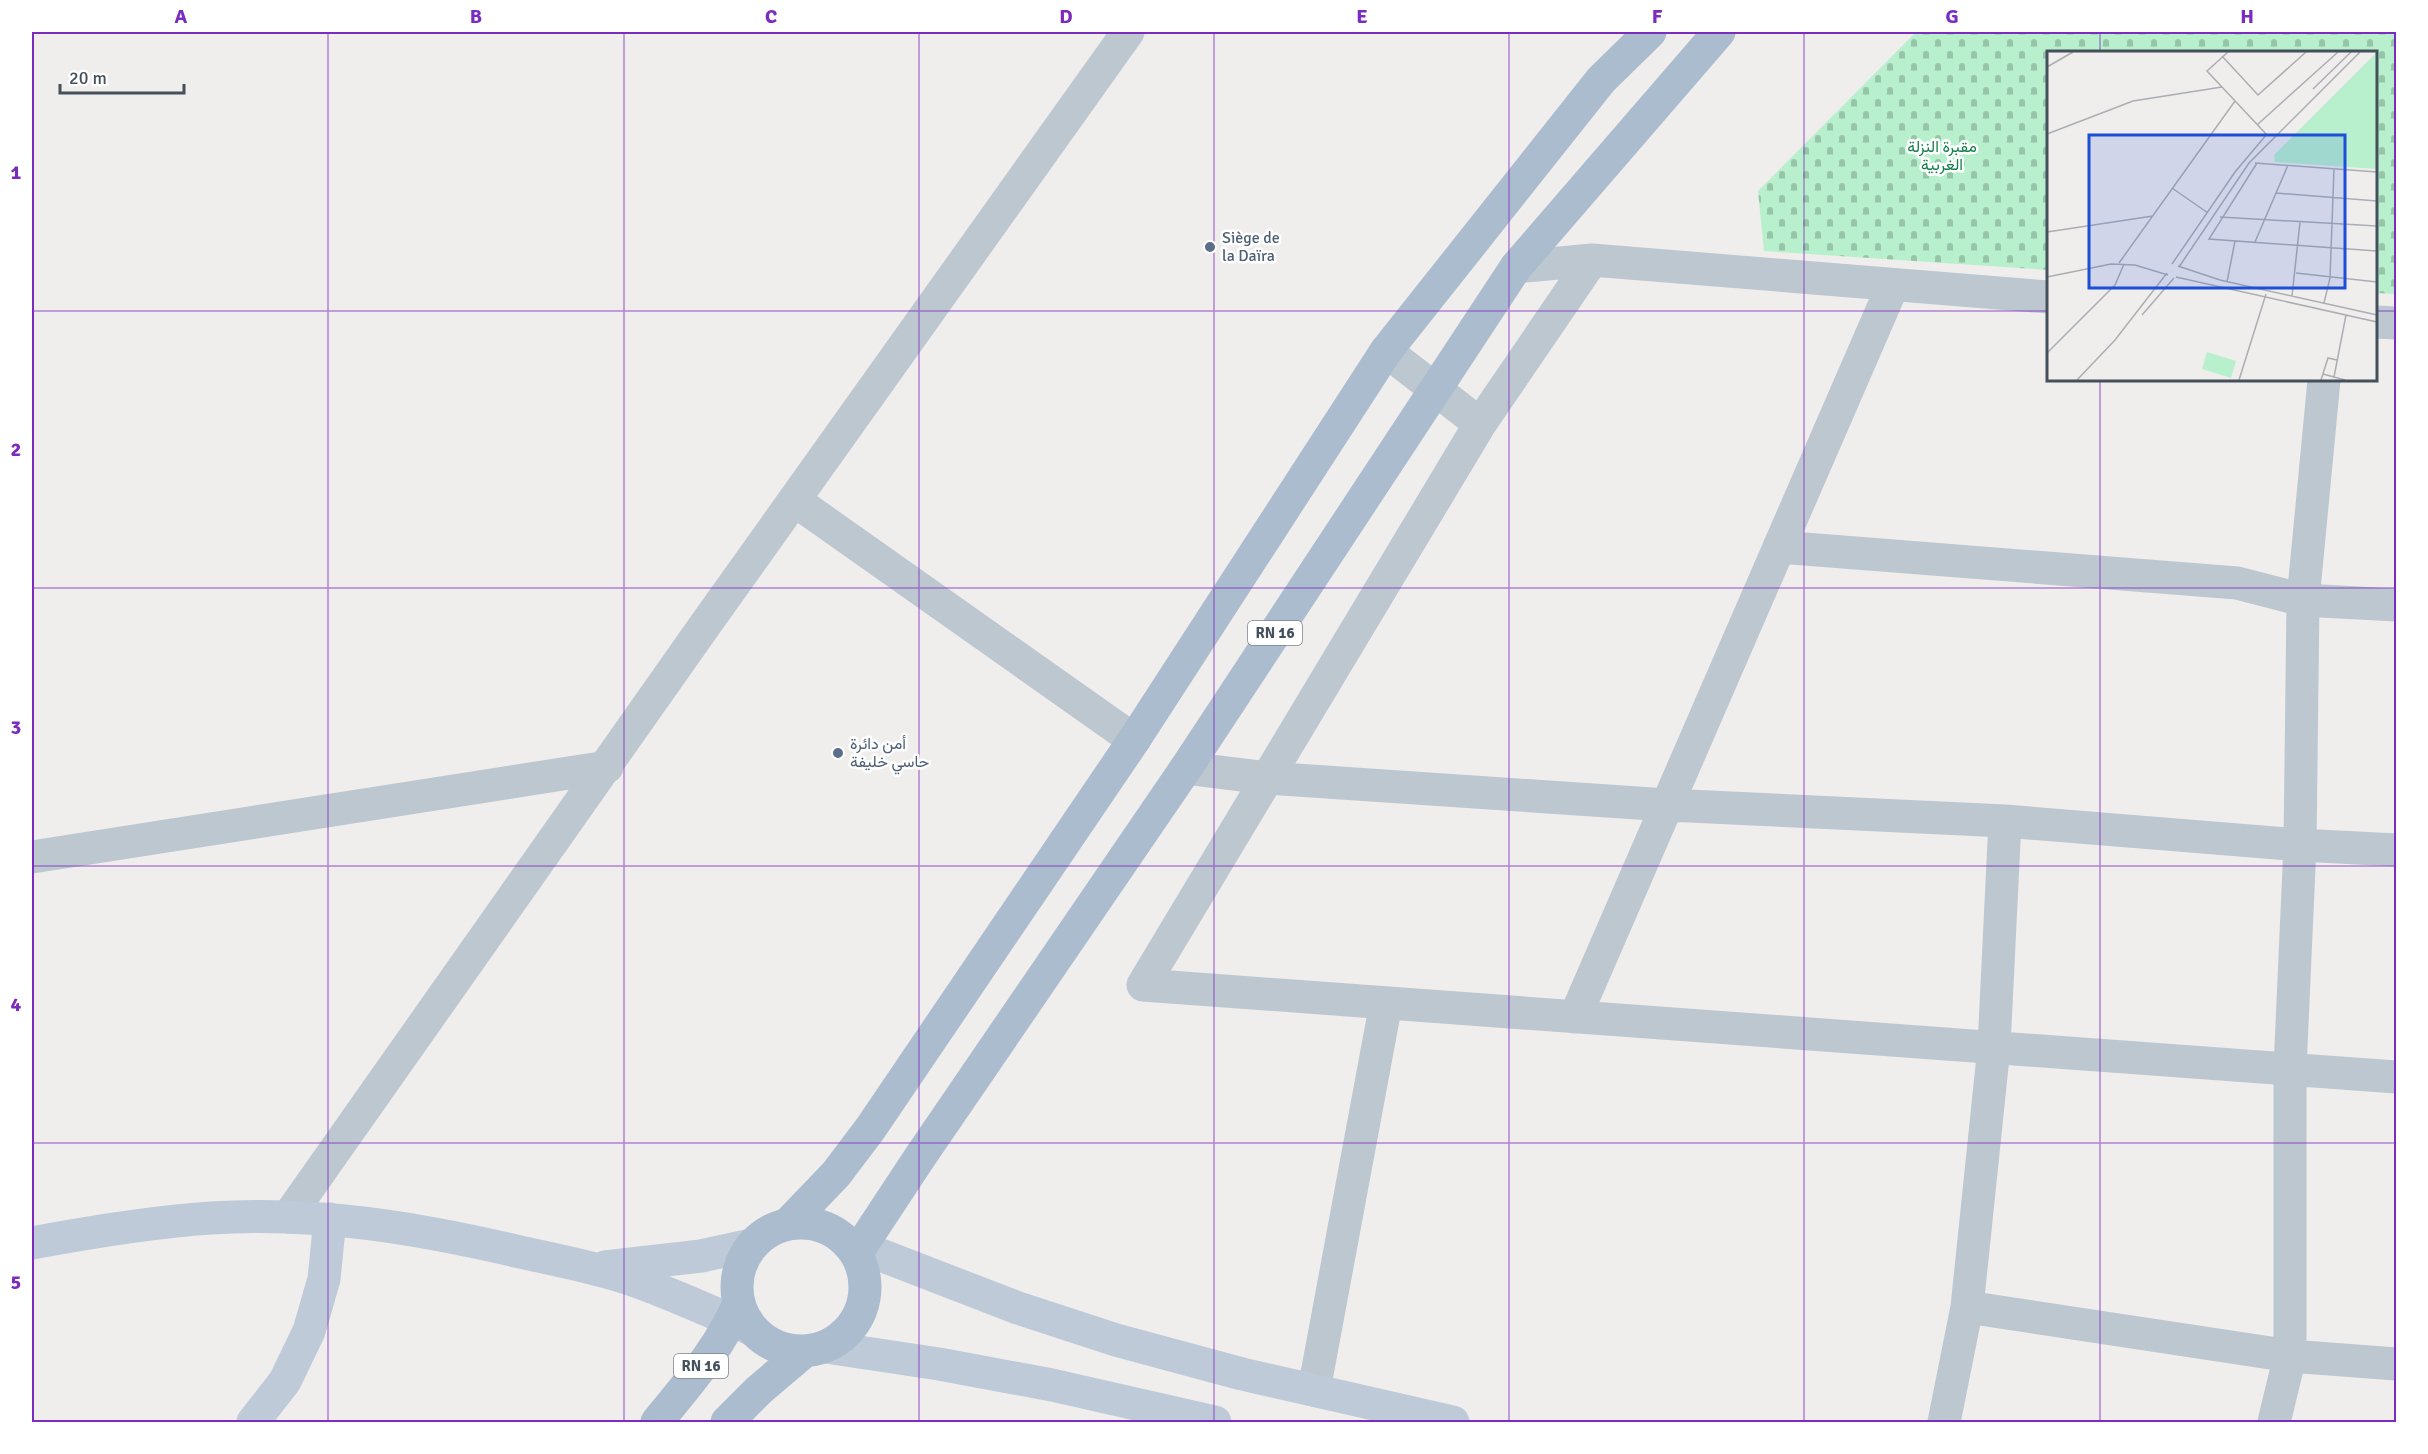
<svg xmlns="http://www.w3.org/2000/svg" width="2428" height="1454" viewBox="0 0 2428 1454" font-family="Signika,Vazirmatn,sans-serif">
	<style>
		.cemetery { fill: url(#cemetery-stones) }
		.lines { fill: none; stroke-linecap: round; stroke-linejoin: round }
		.street { stroke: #bcc7d0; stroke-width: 33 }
		.secondary { stroke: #becad7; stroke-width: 33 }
		.primary { stroke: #abbcce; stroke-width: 33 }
		.grid { fill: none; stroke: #7b2cbf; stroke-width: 1.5; stroke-opacity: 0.55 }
		.service-dot { fill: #5c6f8a; stroke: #fff; stroke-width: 2 }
		.labels { text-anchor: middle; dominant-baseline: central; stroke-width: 5; stroke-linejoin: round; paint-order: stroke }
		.shield { fill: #fff; stroke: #7c848c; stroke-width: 1.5 }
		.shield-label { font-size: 15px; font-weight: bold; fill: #44505b }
		.park-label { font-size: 16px; fill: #127f49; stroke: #fff }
		.service-label { font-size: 16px; fill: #4e5e75; stroke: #fff; text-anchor: start }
		.inset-road { fill: none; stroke: #abaeb3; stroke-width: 1.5 }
		.view { fill: #1d4ed8; fill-opacity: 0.15; stroke: #1d4ed8; stroke-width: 3 }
		.inset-edge { fill: none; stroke: #44505b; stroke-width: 3 }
		.neatline { fill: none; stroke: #7b2cbf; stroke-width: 2 }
		.grid-label { font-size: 20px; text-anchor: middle; font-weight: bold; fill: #7b2cbf }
	</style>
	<defs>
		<pattern id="cemetery-stones" width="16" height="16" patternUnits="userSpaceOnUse" patternTransform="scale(1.5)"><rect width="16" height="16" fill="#b8f0ce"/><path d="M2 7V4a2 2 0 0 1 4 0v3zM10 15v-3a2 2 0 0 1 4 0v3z" fill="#97c5aa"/></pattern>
	</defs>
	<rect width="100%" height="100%" fill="#f0eded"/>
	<!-- cemetery -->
	<path class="cemetery" d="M1916,32H2396V294L2376,293V52H2048V270L1764,251L1758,191Z"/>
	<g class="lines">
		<!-- street -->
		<path class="street" d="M1592,260L1480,424L1143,985L2396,1077
			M1516,267L1592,260L2048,297
			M2376,322L2396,323
			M1386,351L1480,424
			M794,500L1134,740
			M1779,547L2237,583L2303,600L2396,605
			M1186,768L1267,778L1667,805L2005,821L2300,845L2396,850
			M32,857L607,767
			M1575,1017L1893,285
			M288,1217L705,625L1128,32
			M1967,1307L2290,1356L2396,1364
			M1314,1390L1386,1003
			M1944,1422L1967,1307L1994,1047L2005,821
			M2274,1422L2290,1356V1069L2300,845L2303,600L2324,380"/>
		<!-- secondary -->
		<path class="secondary" d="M847,1242L1018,1308L1116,1340L1242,1374L1453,1422
			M32,1243C91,1232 150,1222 211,1218C316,1211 418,1228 520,1252C557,1260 594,1267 630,1279C671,1293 711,1312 751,1329
			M605,1267L701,1256L752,1245
			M826,1347L939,1364L1052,1385L1215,1422
			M253,1422L285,1381L309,1331L324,1279L330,1219"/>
		<!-- primary -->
		<path class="primary" d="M737 1287a64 64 0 1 1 128 0a64 64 0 1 1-128 0Z
			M788,1224L836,1174L870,1129L1134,740L1386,351L1601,80L1650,32
			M856,1254L920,1157L1186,768L1516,267L1719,32
			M657,1422C686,1386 720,1348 738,1305
			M727,1422L759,1390L805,1351"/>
	</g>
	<!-- grid -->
	<path class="grid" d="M328,32V1422M624,32V1422M919,32V1422M1214,32V1422M1509,32V1422M1804,32V1422M2100,32V52M32,311H2048M2376,311H2396M2100,380V1422M32,588H2396M32,866H2396M32,1143H2396"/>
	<!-- markers -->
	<g class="service-dot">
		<circle cx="1210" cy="247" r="6"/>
		<circle cx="838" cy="753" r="6"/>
	</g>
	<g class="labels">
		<!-- shield labels -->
		<g class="shield">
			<rect x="1248" y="621" width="54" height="24" rx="4.5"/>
			<rect x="674" y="1354" width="54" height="24" rx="4.5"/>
		</g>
		<g class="shield-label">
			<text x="1275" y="633">RN 16</text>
			<text x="701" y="1366">RN 16</text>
		</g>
		<!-- park labels -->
		<g class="park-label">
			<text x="1942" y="147">مقبرة النزلة<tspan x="1942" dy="18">الغربية</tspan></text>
		</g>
		<!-- service labels -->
		<g class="service-label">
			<text x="1222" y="238">Siège de<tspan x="1222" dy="18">la Daïra</tspan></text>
			<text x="850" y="744">أمن دائرة<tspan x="850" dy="18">حاسي خليفة</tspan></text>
		</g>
	</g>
	<!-- overview -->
	<g transform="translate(2047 51)">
		<rect width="330" height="330" fill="#f0eded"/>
		<path d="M330,1V118L228,111L227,104Z" fill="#b8f0ce"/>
		<path d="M160,301L189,310L184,327L155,318Z" fill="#b8f0ce"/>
		<path class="inset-road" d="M181,1L160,20L220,84M175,5L211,44L259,1M0,16L26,1M266,38L304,1M210,74L291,1M0,83L86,50L175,36M208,112L330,121M210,112L162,188L330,200M125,137L161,162M229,142L330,150M173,166L330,175M0,181L106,165M208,191L241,114M72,212L188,50M125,213L188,121L220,83M131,215L173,229L330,264M132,216L202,112L313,1M249,222L330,231M0,226L64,213L88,214L121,224M129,226L330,271M180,231L188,190M245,245L253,171M277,252L283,227L287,118M95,264L127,227M0,302L68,234L77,213M276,323L298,329M287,326L299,264M30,329L68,289L120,222M192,329L219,243M274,329L281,307L290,309"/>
		<path class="view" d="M42,84H298V237H42Z"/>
		<rect width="330" height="330" class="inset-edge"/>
	</g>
	<!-- border -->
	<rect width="2428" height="1454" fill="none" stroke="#ffffff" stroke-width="66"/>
	<!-- scale -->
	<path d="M60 84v9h124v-9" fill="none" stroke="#44505b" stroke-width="3"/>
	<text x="69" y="84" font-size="18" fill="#44505b" stroke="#ffffff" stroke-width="4.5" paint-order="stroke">20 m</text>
	<rect x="33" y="33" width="2362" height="1388" class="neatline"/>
	<g class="grid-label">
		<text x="181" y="23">A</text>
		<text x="476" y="23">B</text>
		<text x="771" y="23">C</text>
		<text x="1066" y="23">D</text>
		<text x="1362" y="23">E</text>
		<text x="1657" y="23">F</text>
		<text x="1952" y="23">G</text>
		<text x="2247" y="23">H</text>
		<text x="16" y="179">1</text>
		<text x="16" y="456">2</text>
		<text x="16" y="734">3</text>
		<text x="16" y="1011">4</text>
		<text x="16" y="1289">5</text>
	</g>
</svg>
